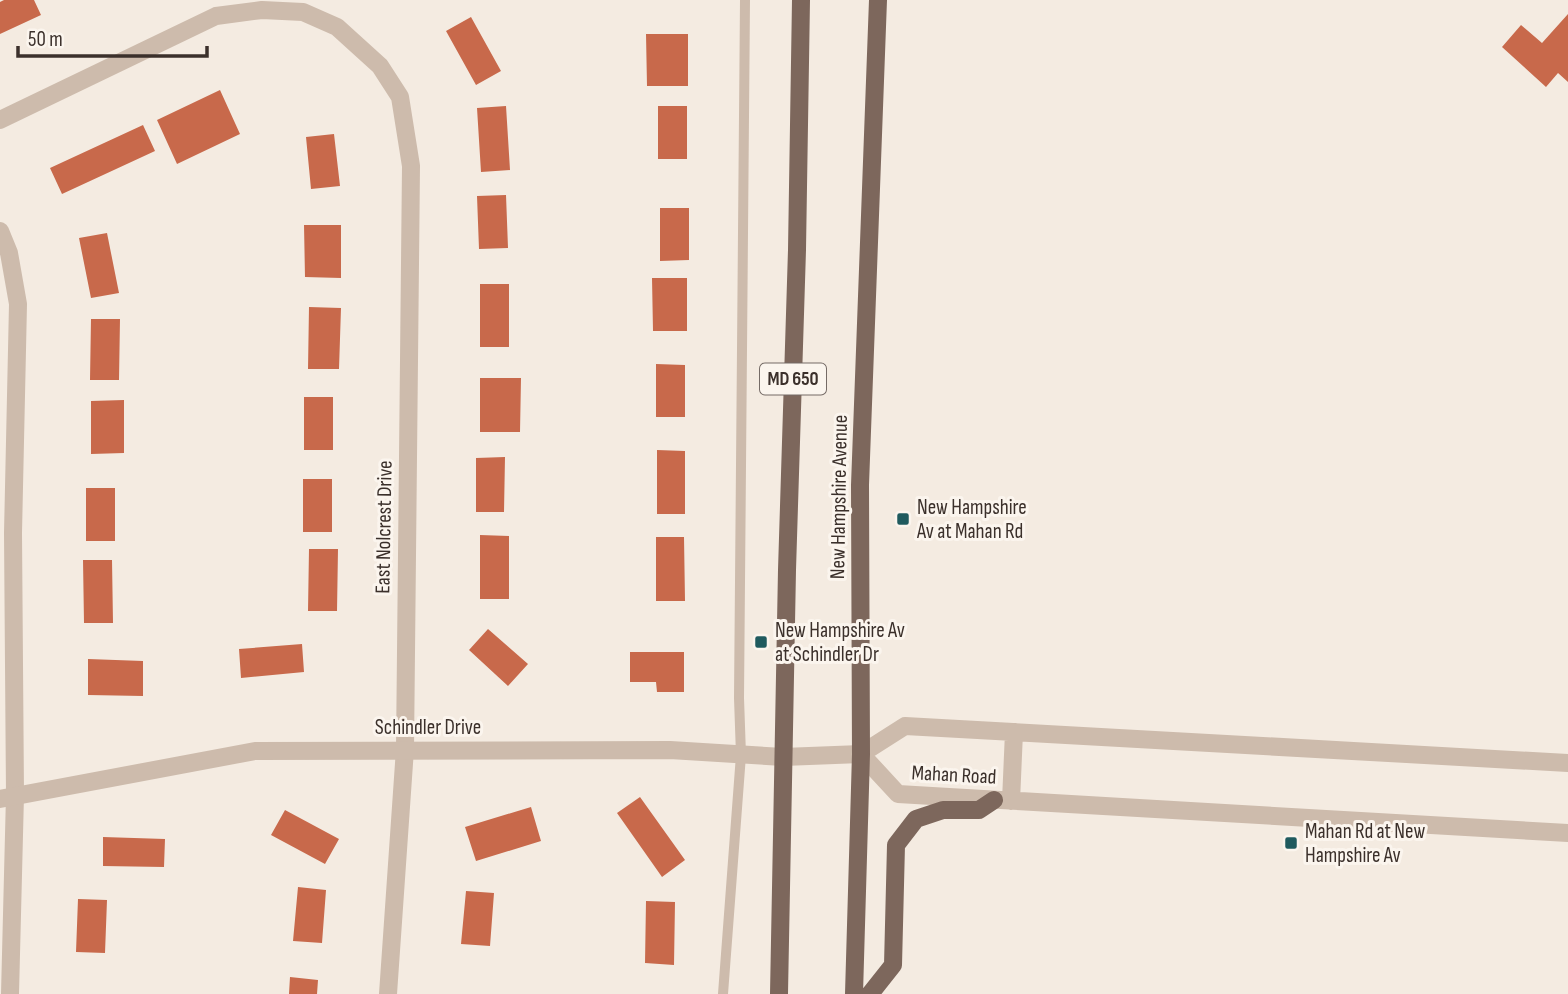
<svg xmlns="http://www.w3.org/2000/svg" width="1568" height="994" viewBox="0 0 1568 994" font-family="'Sofia Sans Condensed',sans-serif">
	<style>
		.building { fill: #c8694b }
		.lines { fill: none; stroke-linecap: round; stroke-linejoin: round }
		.service { stroke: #cdbbac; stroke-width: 10 }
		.minor { stroke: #cdbbac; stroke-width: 18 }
		.tertiary { stroke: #cdbbac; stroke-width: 18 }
		.primary { stroke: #7d675c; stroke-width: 18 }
		.poi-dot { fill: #1f5a5e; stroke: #fbf5ee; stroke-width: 2.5 }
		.labels { text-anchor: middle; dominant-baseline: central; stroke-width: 6; stroke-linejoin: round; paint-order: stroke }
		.shield { fill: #fbf5ee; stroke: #756b66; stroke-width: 2 }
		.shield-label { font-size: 19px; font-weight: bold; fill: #3b302b }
		.street-label { font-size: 21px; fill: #3b302b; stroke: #fbf5ee }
		.poi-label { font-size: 21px; fill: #3b302b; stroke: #fbf5ee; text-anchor: start }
	</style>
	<rect width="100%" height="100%" fill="#f4ebe1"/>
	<!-- building -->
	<path class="building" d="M4,0H34L41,15L0,34V2Z
		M1568,14V82L1558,73L1546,87L1502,47L1521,25L1542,43Z
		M471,17L501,71L476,85L446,31Z
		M646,34H688V86H647Z
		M220,90L240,134L177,164L157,120Z
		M506,106L510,170L481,172L477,108Z
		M658,106H687V159H658Z
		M143,125L155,151L62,194L50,168Z
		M334,134L340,186L311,189L306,137Z
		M506,195L508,248L479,249L477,196Z
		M660,208H689V260L660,261Z
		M304,225H341V278L305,277Z
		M107,233L119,293L91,298L79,238Z
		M652,278H687V331H653Z
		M480,284H509V347H480Z
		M309,307L341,308L339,369H308Z
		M91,319H120L119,380H90Z
		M656,364L685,365V417H656Z
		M480,378H521L520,432H480Z
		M304,397H333V450H304Z
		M124,400V453L91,454V401Z
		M657,450L685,451V514H657Z
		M505,457L504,512H476V458Z
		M303,479H332V532H303Z
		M86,488H115V541H86Z
		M480,535L509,536V599H480Z
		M656,537H684L685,601H656Z
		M309,549H338L337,611H308Z
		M83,560H112L113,623H84Z
		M488,629L528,664L508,686L469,650Z
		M302,644L304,672L241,678L239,649Z
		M630,652H684V692H657L656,682H630Z
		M88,659L143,661V696L88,695Z
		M640,797L685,860L662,877L617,813Z
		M531,807L541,841L476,861L465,827Z
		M285,810L339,839L325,864L271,835Z
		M103,837L165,839L164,867L103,866Z
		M298,887L326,890L322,943L293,941Z
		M466,891L494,893L490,946L461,944Z
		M78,899L107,900L105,953L76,952Z
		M646,901L675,902L674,965L645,963Z
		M290,977L318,980L317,994H289Z"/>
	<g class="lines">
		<!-- service -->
		<path class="service" d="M723,994L741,755L739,698L745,0"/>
		<!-- minor -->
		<path class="minor" d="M0,120L216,16L262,10L303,12L337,27L380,66L400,97L411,166L405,749L388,994
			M0,231L9,253L18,304L13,533L15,795L10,994
			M1568,763L905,726L861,754L898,794L1568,833
			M1011,801L1014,732"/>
		<!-- tertiary -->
		<path class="tertiary" d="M0,799L255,751L670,750L783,757L861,754"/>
		<!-- primary -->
		<path class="primary" d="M779,994L787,570L797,250L801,0
			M854,994L861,754L860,485L878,0
			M870,994L893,965L896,845L916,819L943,810H979L994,800"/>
	</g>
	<!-- markers -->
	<g class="poi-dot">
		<rect x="896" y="512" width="14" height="14" rx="3.5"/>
		<rect x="754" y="635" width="14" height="14" rx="3.5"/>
		<rect x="1284" y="836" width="14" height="14" rx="3.5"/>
	</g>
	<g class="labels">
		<!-- shield labels -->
		<rect class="shield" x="760" y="363.5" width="66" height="31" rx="5"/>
		<g class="shield-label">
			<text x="793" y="379">MD 650</text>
		</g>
		<!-- street labels -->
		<g class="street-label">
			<text transform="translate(839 497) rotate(-89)">New Hampshire Avenue</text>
			<text transform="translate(384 527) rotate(-89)">East Nolcrest Drive</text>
			<text x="428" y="727">Schindler Drive</text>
			<text transform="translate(954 775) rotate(3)">Mahan Road</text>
		</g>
		<!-- poi labels -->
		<g class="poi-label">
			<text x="917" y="507">New Hampshire<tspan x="917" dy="24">Av at Mahan Rd</tspan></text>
			<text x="775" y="630">New Hampshire Av<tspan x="775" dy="24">at Schindler Dr</tspan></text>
			<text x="1305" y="831">Mahan Rd at New<tspan x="1305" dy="24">Hampshire Av</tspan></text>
		</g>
	</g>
	<!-- scale -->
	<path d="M18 46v10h189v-10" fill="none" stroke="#3b302b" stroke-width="3.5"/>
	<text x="28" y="46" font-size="21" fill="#3b302b" stroke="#fbf5ee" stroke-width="5" paint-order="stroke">50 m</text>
</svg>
